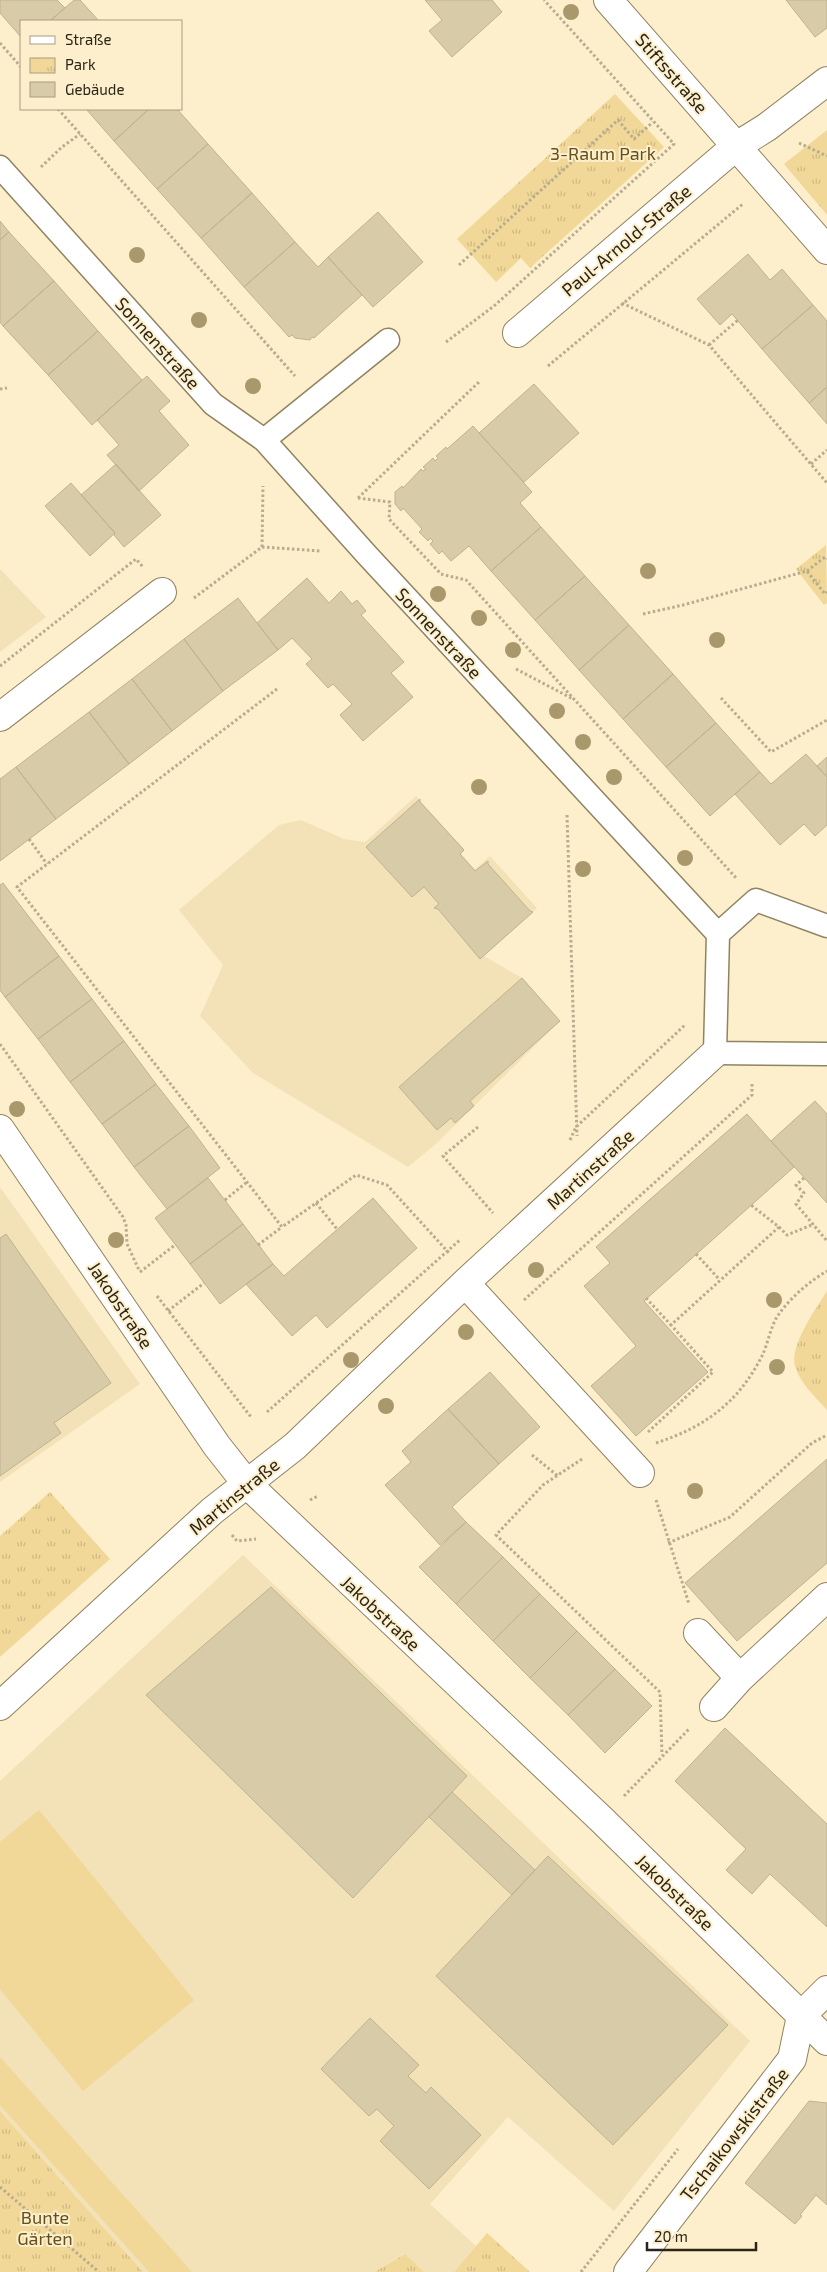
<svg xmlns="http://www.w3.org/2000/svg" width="827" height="2272" viewBox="0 0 827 2272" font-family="'Exo 2',sans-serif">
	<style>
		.built { fill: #f3e2b8 }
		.park { fill: url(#park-tufts) }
		.garden { fill: #f1d898 }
		.building { fill: #d8cba8; stroke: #bfb28f }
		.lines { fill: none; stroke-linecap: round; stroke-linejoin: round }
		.pedestrian-casing { stroke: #908362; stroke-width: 25 }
		.minor-casing { stroke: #908362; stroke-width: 30 }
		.path { stroke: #b7ac90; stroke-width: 3; stroke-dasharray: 2.5 2.5; stroke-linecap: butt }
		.pedestrian { stroke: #fff; stroke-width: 22 }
		.minor { stroke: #fff; stroke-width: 28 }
		.tree { fill: #a8986b }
		.labels { text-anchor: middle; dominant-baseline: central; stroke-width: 4; stroke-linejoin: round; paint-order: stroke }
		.street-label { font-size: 18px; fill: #2a2518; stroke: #fdefcb }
		.park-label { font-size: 18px; fill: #63501d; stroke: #fdefcb }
	</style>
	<defs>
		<pattern id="park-tufts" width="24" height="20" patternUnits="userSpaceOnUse" patternTransform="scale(1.25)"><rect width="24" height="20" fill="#f1d898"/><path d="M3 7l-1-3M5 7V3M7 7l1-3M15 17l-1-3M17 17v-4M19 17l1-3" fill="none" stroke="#cfb982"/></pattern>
	</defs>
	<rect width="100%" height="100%" fill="#fdefcb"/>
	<!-- built -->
	<path class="built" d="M0,569L46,617L0,652Z
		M416,796L465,850L461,854L475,869L490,856L537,908L484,956L522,978L560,1021L438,1142L408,1167L253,1073L200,1016L223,965L179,910L279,825L301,820L344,839L365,842Z
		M0,1187L140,1384L0,1482Z
		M243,1555L750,2041L614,2211L508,2117L430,2204L476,2246L454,2272H424L404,2254L374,2272H143L0,2111V1781Z"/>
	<!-- park -->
	<path class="park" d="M615,94L664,147L530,268L521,258L496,282L457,239Z
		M827,130V215L784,164Z
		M826,545L827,603L824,605L796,569Z
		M827,1291V1410C815,1397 800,1383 795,1366C789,1346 817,1307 827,1291Z
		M50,1492L110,1559L0,1657V1536Z
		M0,2111L143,2272H0Z
		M487,2233L530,2272H454Z
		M405,2254L424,2272H374Z"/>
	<!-- garden -->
	<path class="garden" d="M39,1810L194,2000L83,2091L0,1989V1842Z
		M0,2057L192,2272H149L0,2105Z"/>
	<!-- building -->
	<path class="building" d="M0,0H57L65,8L50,21H21V37L0,13Z
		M74,0H80L99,21H50Z
		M425,0H492L502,12L452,57L429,31L442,20Z
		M786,0H827V28L815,37Z
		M86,109H149L114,141Z
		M149,109H177L208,144L157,189L114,141Z
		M208,144L252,193L201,238L157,189Z
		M252,193L295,242L244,287L201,238Z
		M378,212L423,262L373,307L328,257Z
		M0,221L9,232L0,240Z
		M9,232L54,281L3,326L0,322V240Z
		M295,242L318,267L328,257L362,295L314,338L312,337L310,340L295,338L292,335L289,337L244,287Z
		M748,254L770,280L782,269L813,305L762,349L732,314L720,325L697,299Z
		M54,281L98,331L48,375L3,326Z
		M813,305L827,321V387L809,403L762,349Z
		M98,331L142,380L92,425L48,375Z
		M147,376L170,401L159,411L189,445L139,491L107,455L119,445L97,420Z
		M534,384L579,433L524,482L479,433Z
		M827,387V424L809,403Z
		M473,426L532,492L520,503L541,527L491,571L469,546L451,561L442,551L439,554L430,544L433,541L430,538L428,541L419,532L422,529L403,508L401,511L395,504V492L402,486L403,488L421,469L423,471L426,469L423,467L433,458L435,461L438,458L436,456L446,447L447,449Z
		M116,464L161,515L124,547L114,535L115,533L81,495Z
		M71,483L115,533L90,556L45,506Z
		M541,527L585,576L535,620L491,571Z
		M585,576L629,625L579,670L535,620Z
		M307,578L329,603L341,591L352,604L357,600L366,611L361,615L404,662L391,673L413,697L363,741L340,715L352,704L333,684L328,688L306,664L312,659L292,638L278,650L257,623Z
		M238,598L278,650L223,691L184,639Z
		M629,625L673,674L623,719L579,670Z
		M184,639L223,691L172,731L132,679Z
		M673,674L716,723L666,767L623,719Z
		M132,679L172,731L129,764L89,712Z
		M89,712L129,764L56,819L16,767Z
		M716,723L760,772L710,816L666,767Z
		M806,754L827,777V825L815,836L804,824L780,845L735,794L760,772L771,784Z
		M827,757V777L817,766Z
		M16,767L56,819L0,861V779Z
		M420,799V802L463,849L464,850L460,854L475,871L488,861V864L530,911L533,912L480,959L438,909L434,908L439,904L424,887L412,897L366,847Z
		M3,883L59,956L5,997L0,990V885Z
		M59,956L92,999L38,1039L5,997Z
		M522,978L560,1021L470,1101L474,1106L455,1123L451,1118L437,1130L399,1087Z
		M92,999L124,1041L70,1082L38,1039Z
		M124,1041L156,1084L102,1124L70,1082Z
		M156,1084L189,1126L134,1167L102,1124Z
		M815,1101L827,1114V1203L771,1141Z
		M747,1114L794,1167L644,1301L708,1372L636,1436L591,1386L636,1346L584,1286L610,1263L596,1247Z
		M189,1126L220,1168L167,1209L134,1167Z
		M208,1178L243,1224L190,1264L155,1218Z
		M373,1198L417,1248L327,1328L316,1315L292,1336L246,1284L273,1264L284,1276Z
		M243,1224L273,1264L220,1304L190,1264Z
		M6,1234L111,1383L54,1423L61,1433L0,1476V1238Z
		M490,1372L540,1427L499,1464L448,1409Z
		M448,1409L499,1464L452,1507L466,1522L440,1545L385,1485L411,1462L402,1451Z
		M827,1459V1563L737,1641L685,1583Z
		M466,1522L503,1557L456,1604L419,1567Z
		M503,1557L540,1594L493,1641L456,1604Z
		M271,1587L467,1776L353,1898L146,1695Z
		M540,1594L577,1631L530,1678L493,1641Z
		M577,1631L615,1669L568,1715L530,1678Z
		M615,1669L652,1706L605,1753L568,1715Z
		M725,1728L827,1824V1927L770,1874L752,1894L726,1870L746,1849L675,1781Z
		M452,1792L535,1870L512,1895L429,1817Z
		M548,1856L728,2025L613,2145L436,1976Z
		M370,2018L419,2065L408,2076L426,2093L431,2087L481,2135L429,2189L380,2141L394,2126L377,2109L369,2116L321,2069Z
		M809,2101L827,2103V2205L816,2195L800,2215L802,2216L795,2224L745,2183Z"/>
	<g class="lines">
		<!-- pedestrian casing -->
		<g class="pedestrian-casing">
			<path id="pedestrian" d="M0,167L213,404L264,440L367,555L718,934L715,1053L827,1054
				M264,440L388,340
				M718,934L756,900L827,926"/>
		</g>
		<!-- minor casing -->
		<g class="minor-casing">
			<path id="minor" d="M608,0L827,250
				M517,333L735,147L767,127L827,81
				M0,717L162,592
				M0,1129L217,1446L247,1484L602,1820L827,2041
				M465,1283L640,1473
				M698,1633L740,1678
				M0,1706L212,1511L295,1446L465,1283L715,1053
				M714,1707L740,1678L827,1597
				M628,2272L792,2059L801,2016L827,1990"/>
		</g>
		<!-- path -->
		<path class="path" d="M0,43L21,67
			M58,109L295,376
			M799,143L827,156
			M41,167L62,147L80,134
			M459,265L618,120L634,139L653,122
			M622,303L709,345L827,483
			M446,342L494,306L674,144L544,0
			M709,345L738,320
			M548,366L744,203
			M0,389L7,388
			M811,464L827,450
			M358,498L390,502L389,519L441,574L466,580L737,879
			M358,498L480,381
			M262,547L321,551
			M807,571L825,557L827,559
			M194,598L262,547L263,486
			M643,614L683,605L807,571L825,594L827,592
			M0,666L136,559L143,567
			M516,669L573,699
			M277,689L17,887L282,1227L356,1175L387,1185L449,1253
			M721,698L771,752L827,720
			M567,815L577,1136
			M29,839L47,864
			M0,1044L123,1217L126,1225L127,1244L139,1270
			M478,1127L443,1156L493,1213
			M570,1140L576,1127L685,1025
			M804,1178L796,1185L804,1193L796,1204L827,1241
			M225,1200L247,1182
			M316,1203L337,1229
			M779,1227L787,1235L814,1224
			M258,1245L282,1227
			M696,1254L719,1279
			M140,1272L175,1245
			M157,1296L251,1417
			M646,1298L671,1325
			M524,1300L752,1095V1083
			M168,1311L204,1283
			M267,1412L461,1239
			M648,1432L713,1372L671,1325L779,1227L751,1205
			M656,1443C705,1427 738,1403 762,1356C768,1344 771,1324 779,1314C791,1297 810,1281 827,1271
			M532,1455L558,1476
			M582,1459L543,1485L496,1535L660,1692L662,1755
			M310,1500L318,1496
			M656,1500L689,1604
			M232,1535L237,1541L256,1539
			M668,1543L730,1517L812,1443L827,1435
			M624,1796L689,1729
			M0,2187L99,2272
			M581,2272L678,2149"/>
		<!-- pedestrian -->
		<use href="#pedestrian" class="pedestrian"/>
		<!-- minor -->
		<use href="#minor" class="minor"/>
	</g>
	<!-- trees -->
	<g class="tree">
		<circle cx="571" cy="12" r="8"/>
		<circle cx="137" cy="255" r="8"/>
		<circle cx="199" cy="320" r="8"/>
		<circle cx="253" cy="386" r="8"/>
		<circle cx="648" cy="571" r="8"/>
		<circle cx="438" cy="594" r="8"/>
		<circle cx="479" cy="618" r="8"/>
		<circle cx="717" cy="640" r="8"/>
		<circle cx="513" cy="650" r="8"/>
		<circle cx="557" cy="711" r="8"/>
		<circle cx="583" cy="742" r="8"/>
		<circle cx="614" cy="777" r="8"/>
		<circle cx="479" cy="787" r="8"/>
		<circle cx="685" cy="858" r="8"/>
		<circle cx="583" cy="869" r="8"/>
		<circle cx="17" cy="1109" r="8"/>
		<circle cx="116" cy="1240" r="8"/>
		<circle cx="536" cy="1270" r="8"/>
		<circle cx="774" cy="1300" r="8"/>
		<circle cx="466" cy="1332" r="8"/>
		<circle cx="351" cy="1360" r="8"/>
		<circle cx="777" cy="1367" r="8"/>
		<circle cx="386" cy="1406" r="8"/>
		<circle cx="695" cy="1491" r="8"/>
	</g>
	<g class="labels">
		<!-- street labels -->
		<g class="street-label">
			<text transform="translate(672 73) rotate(49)">Stiftsstraße</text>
			<text transform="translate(626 240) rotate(-40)">Paul-Arnold-Straße</text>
			<text transform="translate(158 343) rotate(48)">Sonnenstraße</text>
			<text transform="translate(439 633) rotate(47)">Sonnenstraße</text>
			<text transform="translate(590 1169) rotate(-42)">Martinstraße</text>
			<text transform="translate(121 1305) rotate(56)">Jakobstraße</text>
			<text transform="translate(234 1496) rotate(-39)">Martinstraße</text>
			<text transform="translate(381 1613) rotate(43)">Jakobstraße</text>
			<text transform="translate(675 1892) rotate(44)">Jakobstraße</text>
			<text transform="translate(734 2134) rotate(-52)">Tschaikowskistraße</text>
		</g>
		<!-- park labels -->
		<g class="park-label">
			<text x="603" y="153">3-Raum Park</text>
			<text x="45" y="2217">Bunte<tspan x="45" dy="21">Gärten</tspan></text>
		</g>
	</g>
	<!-- legend -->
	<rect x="20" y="20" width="162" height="90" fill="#fdefcb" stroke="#a99e83"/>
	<rect x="30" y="36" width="25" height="8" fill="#ffffff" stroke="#a99e83"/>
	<text x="65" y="45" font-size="15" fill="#2a2518">Straße</text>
	<rect x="30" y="58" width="25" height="15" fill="url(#park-tufts)" stroke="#a99e83"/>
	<text x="65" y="70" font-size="15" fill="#2a2518">Park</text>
	<rect x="30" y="82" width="25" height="15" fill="#d8cba8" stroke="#a99e83"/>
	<text x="65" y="95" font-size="15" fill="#2a2518">Gebäude</text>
	<!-- scale -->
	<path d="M647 2242v8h109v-8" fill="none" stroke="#2a2518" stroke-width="2.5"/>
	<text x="654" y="2242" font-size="15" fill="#2a2518" stroke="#fdefcb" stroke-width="4" paint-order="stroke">20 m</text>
</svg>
